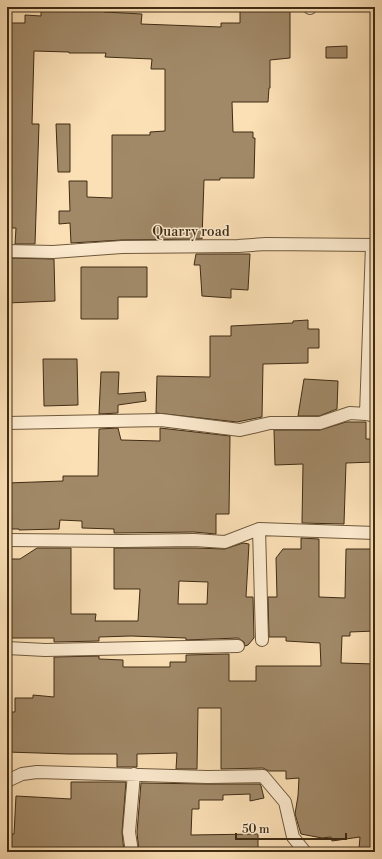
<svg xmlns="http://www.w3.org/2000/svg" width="382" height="859" viewBox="0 0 382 859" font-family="'Libre Bodoni',serif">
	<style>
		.building { fill: #a18968; stroke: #402c14; fill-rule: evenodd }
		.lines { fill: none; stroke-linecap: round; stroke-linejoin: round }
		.street-casing { stroke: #6f593c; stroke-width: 14 }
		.street { stroke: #fceacf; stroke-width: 12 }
		.labels { text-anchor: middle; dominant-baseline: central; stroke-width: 3; stroke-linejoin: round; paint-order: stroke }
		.street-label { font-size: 14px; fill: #402c14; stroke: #fceacf }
	</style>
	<rect width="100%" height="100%" fill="#fbdfb5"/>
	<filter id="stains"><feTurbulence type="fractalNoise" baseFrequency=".005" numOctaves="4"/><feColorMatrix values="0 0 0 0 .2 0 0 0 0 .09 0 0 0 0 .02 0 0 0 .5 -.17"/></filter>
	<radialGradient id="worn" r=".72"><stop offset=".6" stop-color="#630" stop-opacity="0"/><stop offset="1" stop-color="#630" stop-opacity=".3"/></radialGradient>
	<!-- building -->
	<path class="building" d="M54,7H68V8H104V12L142,14L141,24L221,27V23H240V9H275V8H290V58L270,60V88H269L268,102H232L233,132H253V138H255L254,178H220V180H204L202,239L122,240L71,243L70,223L59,224V211H70L69,181H87V197L112,198V135H150V132L165,131V69H151L152,59L105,57L106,53H69V52L34,51L32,124H39L35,244H15L16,228H7V23H25V15L41,16V8H53Z
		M347,46V58H326V47Z
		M56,124H70V172H58Z
		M196,254H250L248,290L231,289V298L202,296L200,265H194Z
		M7,258L54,259L55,301L7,303Z
		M81,267H147V297H118V319H81Z
		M308,320V329H319V348H308V363L263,364L262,417L237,422L156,413L157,376L210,377V336H231V326L293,323V321Z
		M43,359H77L78,405L44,406Z
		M101,372H119L118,394L145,392L146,401L118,405V413L99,414Z
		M304,379L338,381L337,409L319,416H298Z
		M346,422H366V439H375V462L346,463L344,524L302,523L303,464L275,465L274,430H320Z
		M118,428L121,440L160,441V428L230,436L229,514H216V534L194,532L114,533V529L82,528V521L60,520L59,529L19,530V529H7V483L63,481V476H98L99,429Z
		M301,538L319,539V597L345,598L346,549H375V631L350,632V636H342L341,663L375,664V850L359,849L360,837L332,841L331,837L322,838L301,834L295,814L298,796L299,778L286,779V771H269L263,768L221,769V708H198L197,769H176L177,753L137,754V767H117V754H69L7,752V712H15V698H33V695L54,697V657L99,656V659L123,660V667H170V662H186V655L229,654V681H256V666H321L320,643L286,641V637H269L268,597H277L276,558L283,549H301Z
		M243,543L249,544L246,597H253L254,638L248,645L245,646L244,642L238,638L186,640V638L131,636L99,637V641L54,642V638H7V559H20L37,548H71V614H96L95,621H138L140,589H114V548H194L225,549ZM179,581L208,582L207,604H178Z
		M71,782H126L122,832L124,852H9L10,834H14L16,796L71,799Z
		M141,783L208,784H260L261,786L264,798L250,801V794L223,795V800H199V809H192L191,835L258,834V852H139L137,832Z"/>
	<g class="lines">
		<!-- street casing -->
		<g class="street-casing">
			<path id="street" d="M310,8V7
				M7,251L53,252L122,247L238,246L266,244L375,245
				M366,414L372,246
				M7,423L161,420L240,430L270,423H320L350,413L366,414L375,416
				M259,529L262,640
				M7,540L122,541L194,540L225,542L259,529L375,533
				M7,648L45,650L238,646
				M7,781L22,774L37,772L208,777L263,776L285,802L293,837L305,852
				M132,852L129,832L134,774"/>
		</g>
		<!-- street -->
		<use href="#street" class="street"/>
	</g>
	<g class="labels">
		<!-- street labels -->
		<g class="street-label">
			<text x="191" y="232">Quarry road</text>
		</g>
	</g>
	<!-- margin -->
	<rect width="382" height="859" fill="none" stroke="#fbdfb5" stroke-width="24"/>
	<rect x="8" y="8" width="366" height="843" fill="none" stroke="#402c14" stroke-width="2"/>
	<rect x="12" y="12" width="358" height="835" fill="none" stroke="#402c14"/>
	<!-- scale -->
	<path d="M236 833v6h110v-6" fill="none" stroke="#402c14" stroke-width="2"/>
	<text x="242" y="833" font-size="12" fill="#402c14" stroke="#fceacf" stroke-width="3" paint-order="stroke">50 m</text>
	<rect width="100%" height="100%" filter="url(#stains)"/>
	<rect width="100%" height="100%" fill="url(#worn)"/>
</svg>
